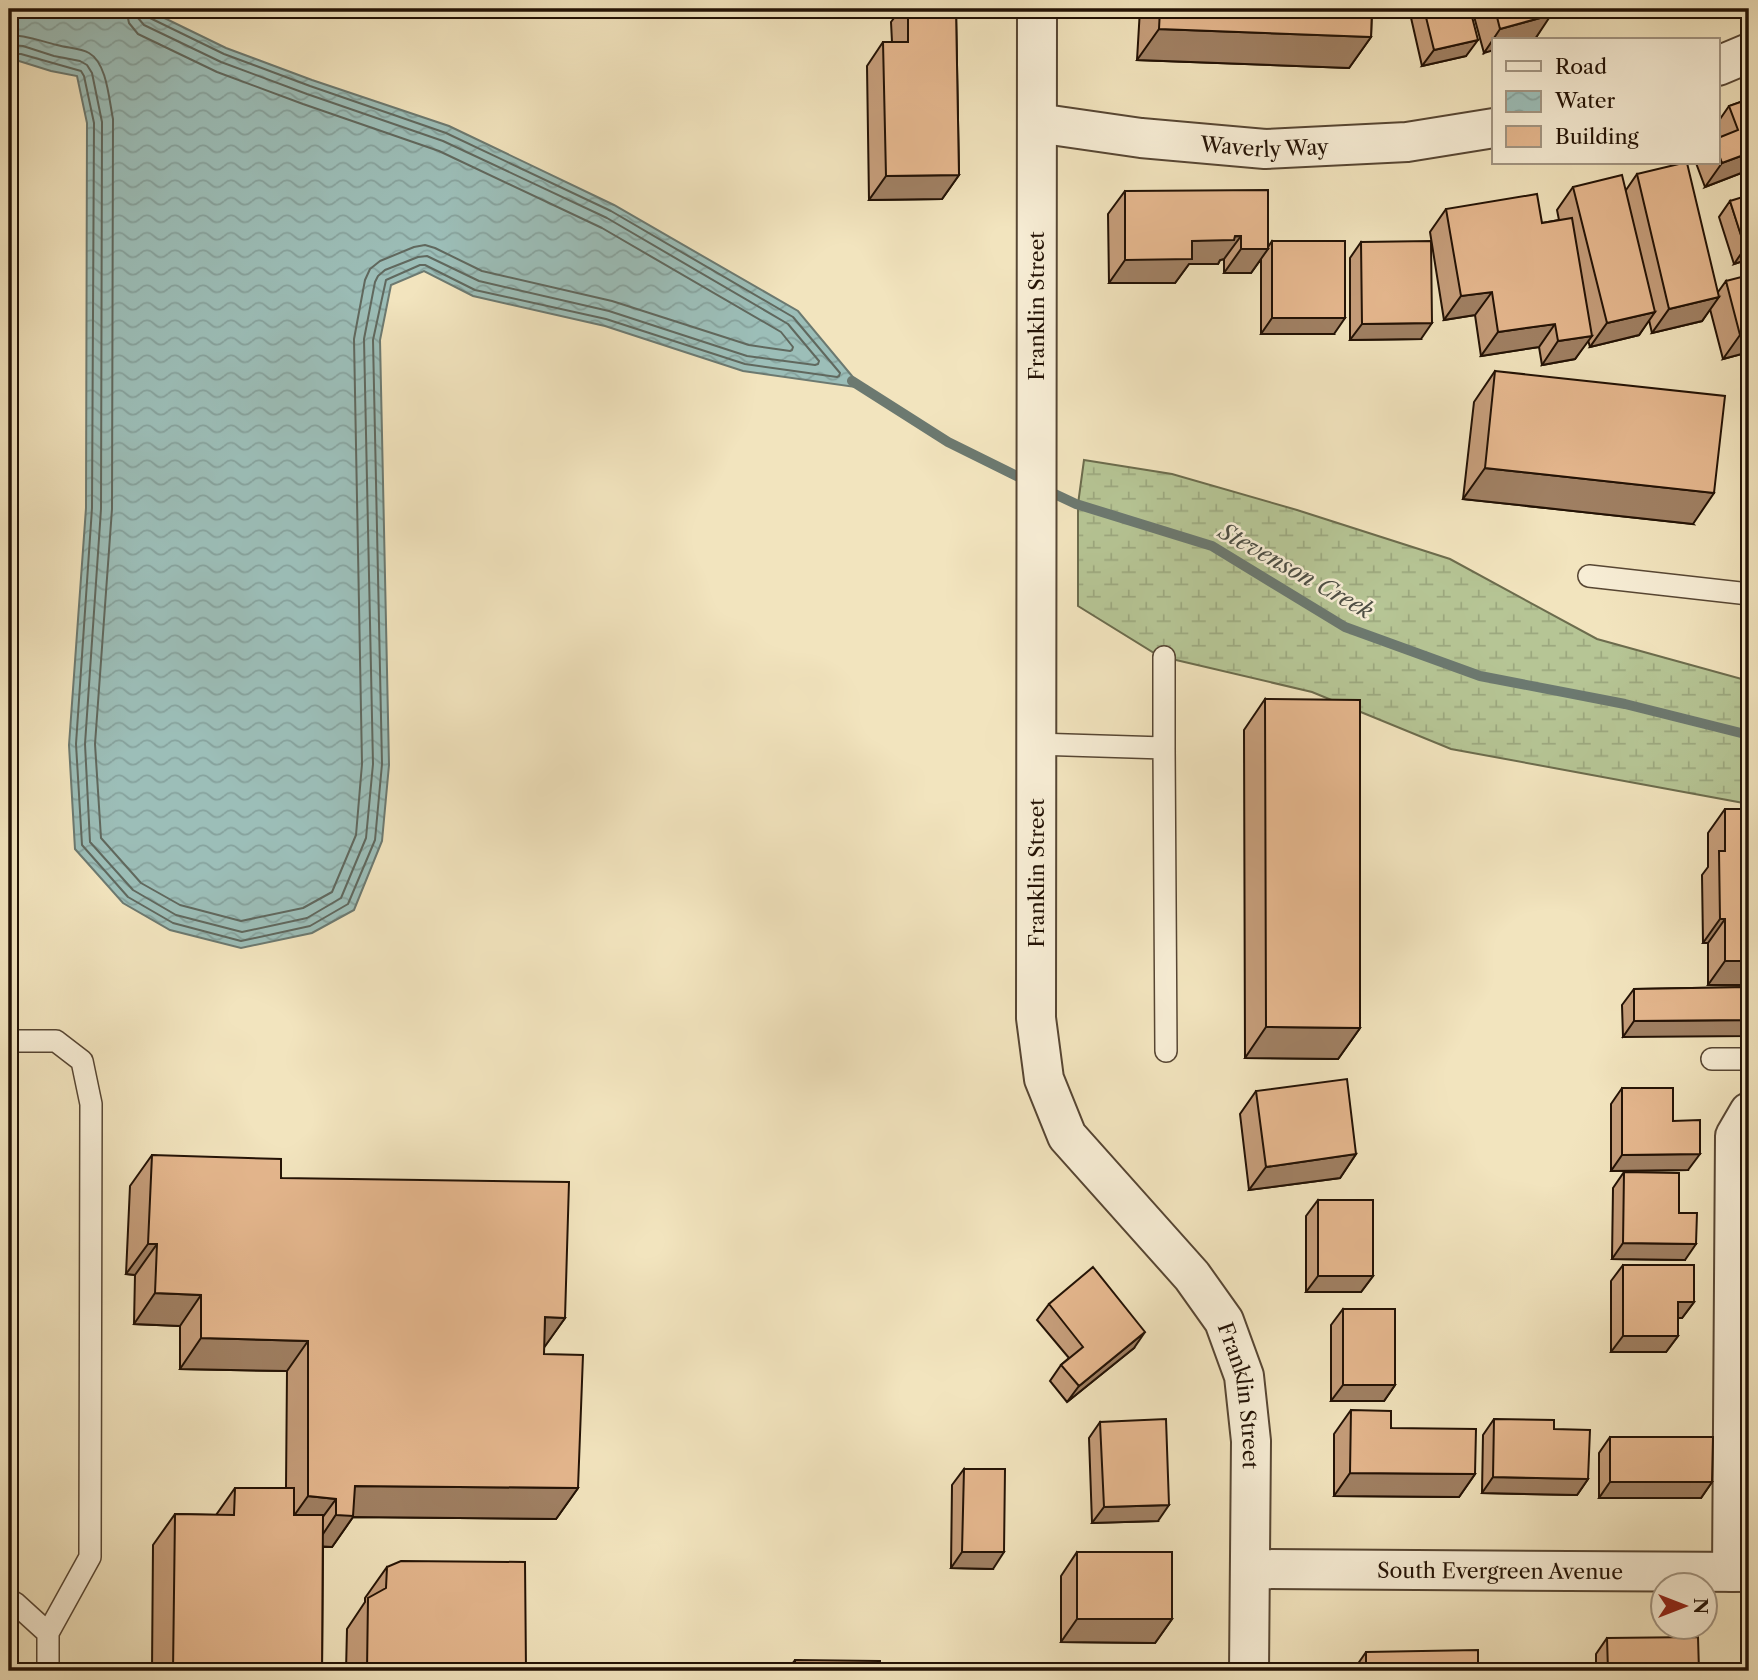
<svg xmlns="http://www.w3.org/2000/svg" width="1758" height="1680" viewBox="0 0 1758 1680" font-family="'Libre Caslon Text',serif">
	<style>
		.wetland { fill: url(#wetland-marsh); stroke: #6c6c4d; stroke-width: 2 }
		.water { fill: url(#water-waves); stroke: #6c7970; stroke-width: 2 }
		.lines { fill: none; stroke-linecap: round; stroke-linejoin: round }
		.shore { stroke: #60685e; stroke-width: 2 }
		.stream { stroke: #6c7970; stroke-width: 10 }
		.lane-casing { stroke: #574633; stroke-width: 24 }
		.street-casing { stroke: #574633; stroke-width: 42 }
		.lane { stroke: #f7edd5; stroke-width: 21 }
		.street { stroke: #f7edd5; stroke-width: 38 }
		.wall { fill: #c59d7a; stroke: #231205; stroke-width: 2 }
		.shaded-wall { fill: #a08063; stroke: #231205; stroke-width: 2 }
		.building { fill: #e5b78e; stroke: #231205; stroke-width: 2 }
		.labels { text-anchor: middle; dominant-baseline: central; stroke-width: 5; stroke-linejoin: round; paint-order: stroke }
		.street-label { font-size: 21px; fill: #231205; stroke: #f7edd5 }
		.water-label { font-size: 23px; font-style: italic; fill: #4d4e44; stroke: #f7edd5 }
	</style>
	<defs>
		<pattern id="wetland-marsh" width="20" height="14" patternUnits="userSpaceOnUse" patternTransform="scale(1.75)"><rect width="20" height="14" fill="#b6c595"/><path d="M1 5h8M5 5V1M11 12h8M15 12V8" fill="none" stroke="#9ca87f"/></pattern>
		<pattern id="water-waves" width="16" height="10" patternUnits="userSpaceOnUse" patternTransform="scale(1.75)"><rect width="16" height="10" fill="#9cbeb8"/><path d="M0 5q4-4 8 0t8 0" fill="none" stroke="#86a29d"/></pattern>
	</defs>
	<rect width="100%" height="100%" fill="#f2e4be"/>
	<filter id="stains"><feTurbulence type="fractalNoise" baseFrequency=".00286" numOctaves="4"/><feColorMatrix values="0 0 0 0 .2 0 0 0 0 .09 0 0 0 0 .02 0 0 0 .5 -.17"/></filter>
	<radialGradient id="worn" r=".72"><stop offset=".6" stop-color="#630" stop-opacity="0"/><stop offset="1" stop-color="#630" stop-opacity=".3"/></radialGradient>
	<!-- wetland -->
	<path class="wetland" d="M1084,460L1172,474L1297,510L1450,559L1597,639L1749,681V804L1451,749L1312,692L1159,656L1078,606V504Z"/>
	<!-- water -->
	<path class="water" d="M9,9H146L226,48L312,80L449,126L614,205L798,311L862,388L743,371L605,326L473,296L424,271L391,285L380,340L389,765L382,841L354,910L312,933L241,948L170,930L123,903L75,849L69,745L86,508L87,123L77,76L51,71L19,61H9Z"/>
	<g class="lines">
		<!-- shore -->
		<path class="shore" d="M9,35C26,35 40,41 57,45C67,48 80,48 89,53C107,63 109,100 113,119L112,509L95,744L101,838L141,883L180,905L241,921L303,908L332,892L356,835L362,764L354,339L365,280L370,269L380,261L414,247L425,245L435,248L482,271L612,301L749,345L790,351L792,350L793,347L781,332L602,228L439,151L303,104L217,72L138,34L129,23L126,9
			M9,45L23,46L54,56L80,61L87,65L92,73L102,122L101,509L85,744L90,842L133,890L176,915L242,932L307,918L341,898L366,838L373,764L364,339L375,282L378,276L385,270L418,257L427,256L479,281L609,311L747,356L815,365L818,364L819,361L788,324L607,218L443,141L307,94L221,62L144,25L138,18L136,9
			M9,54H21L81,71L84,76L94,123L92,508L76,744L82,845L128,897L173,923L241,941L310,926L348,904L375,840L382,764L373,340L386,280L420,265H425L475,290L606,319L745,364L837,377L839,376L840,373L793,317L611,211L446,133L310,86L224,54L150,18L146,14L145,9"/>
		<!-- stream -->
		<path class="stream" d="M852,381L948,442L1029,482
			M1044,489L1076,504L1212,546L1345,627L1480,676L1625,704L1749,735"/>
		<!-- lane casing -->
		<g class="lane-casing">
			<path id="lane" d="M1589,576L1749,594
				M1164,657V748
				M1035,744L1164,748L1166,1051
				M9,1041H56L82,1061L91,1104L90,1557L48,1633V1671
				M1712,1059H1749
				M9,1603H15L48,1633"/>
		</g>
		<!-- street casing -->
		<g class="street-casing">
			<g id="street">
				<path id="s1" d="M1037,9L1036,1018L1044,1079L1067,1136L1192,1276L1224,1321L1244,1376L1251,1441L1249,1671"/>
				<path d="M1718,66L1749,53"/>
				<path id="s2" d="M1037,123L1141,138L1265,149L1407,142L1494,128"/>
				<path id="s3" d="M1250,1569L1749,1572"/>
				<path d="M1732,1572L1735,1136L1749,1112"/>
			</g>
		</g>
		<!-- lane -->
		<use href="#lane" class="lane"/>
		<!-- street -->
		<use href="#street" class="street"/>
	</g>
	<!-- wall -->
	<path class="wall" d="M901,9H956L959,175L942,199L869,200L867,66L883,42H892L891,22Z
		M1140,9H1372L1371,37L1349,68L1137,60Z
		M1409,9H1470L1466,56L1422,66Z
		M1472,9H1559L1551,12L1535,39L1530,40H1494L1484,53Z
		M1749,99V170L1705,187L1696,163H1718V122L1729,106Z
		M1637,174L1718,292L1726,281L1749,352L1723,359L1710,309L1702,321L1652,333L1649,320L1639,335L1590,347L1588,340L1575,359L1542,365L1539,347L1481,356L1475,315L1444,320L1430,232L1446,209L1542,223L1559,220L1557,210L1573,187L1626,190Z
		M1125,191L1268,247L1272,241L1334,334H1261V259L1251,273H1224V259L1220,260L1218,264H1189L1175,283H1109L1108,214Z
		M1730,201L1749,259L1734,264L1719,217Z
		M1361,242L1421,339L1350,340V258Z
		M1749,369V388L1746,374Z
		M1495,371L1693,524L1463,499L1474,402Z
		M1265,699L1360,1028L1338,1059L1245,1058L1244,730Z
		M1725,809H1749V985H1708V943H1703L1702,875L1708,867V833Z
		M1749,987L1623,1037L1622,1005L1634,989Z
		M1622,1088L1673,1121L1688,1170L1611,1171V1104Z
		M1256,1091L1356,1154L1340,1178L1249,1190L1240,1114Z
		M152,1155L281,1178L565,1318L544,1347V1354L578,1488L556,1519L353,1517L332,1547H323L322,1671H152L153,1545L175,1514L216,1515L235,1488H286L287,1371L180,1369V1326L134,1324L135,1275L126,1274L130,1186Z
		M1624,1172L1679,1213L1685,1260L1612,1259L1613,1188Z
		M1318,1200L1373,1276L1361,1292H1306V1216Z
		M1623,1265L1694,1302L1682,1318H1678V1336L1666,1352H1611V1281Z
		M1049,1304L1134,1348L1067,1402L1050,1381L1061,1365L1069,1358L1037,1320Z
		M1343,1309L1395,1385L1384,1401H1331V1325Z
		M1351,1410L1391,1428L1475,1474L1459,1497L1334,1496V1434Z
		M1494,1419L1554,1429L1588,1479L1577,1495L1482,1493L1483,1435Z
		M1100,1422L1158,1521L1092,1523L1089,1438Z
		M1610,1437L1712,1482L1701,1498H1599V1453Z
		M964,1469L993,1569L951,1568L952,1485Z
		M1077,1552L1172,1619L1155,1643L1061,1642V1576Z
		M387,1567L526,1671H346L347,1629L365,1602V1598Z
		M1607,1638L1699,1671H1596V1654Z
		M1749,1640V1671H1741V1652Z
		M1366,1652L1478,1671H1355V1668Z
		M795,1660L880,1671H787Z"/>
	<!-- shaded-wall -->
	<path class="shaded-wall" d="M1551,15L1535,39L1530,40H1494V50L1484,53L1500,29Z
		M1159,29L1371,37L1349,68L1137,60Z
		M1478,40L1466,56L1422,66L1434,50Z
		M1749,153V170L1705,187L1722,163Z
		M959,175L942,199L869,200L886,176Z
		M1241,236L1224,259L1220,260L1218,264H1189L1175,283H1109L1125,260L1192,241Z
		M1749,246V259L1734,264L1745,248Z
		M1241,249H1268L1251,273H1224Z
		M1492,292L1475,315L1444,320L1461,296Z
		M1719,297L1702,321L1652,333L1669,309Z
		M1655,312L1639,335L1590,347L1607,323Z
		M1272,318H1345L1334,334H1261Z
		M1432,323L1421,339L1350,340L1362,324Z
		M1555,324L1539,347L1481,356L1498,332Z
		M1749,332V352L1723,359L1740,335Z
		M1592,336L1575,359L1542,365L1558,341Z
		M1485,468L1714,493L1693,524L1463,499Z
		M1720,919H1725L1708,943H1703Z
		M1725,961H1749V985H1708Z
		M1749,1020V1036L1623,1037L1634,1021Z
		M1266,1027L1360,1028L1338,1059L1245,1058Z
		M1356,1154L1340,1178L1249,1190L1266,1167Z
		M1700,1154L1688,1170L1611,1171L1622,1155Z
		M1623,1243L1696,1244L1685,1260L1612,1259Z
		M148,1244H157L135,1275L126,1274Z
		M1318,1276H1373L1361,1292H1306Z
		M155,1293L201,1295L180,1326L134,1324Z
		M1678,1302H1694L1682,1318H1666Z
		M545,1317L565,1318L543,1349Z
		M1145,1332L1134,1348L1067,1402L1079,1386Z
		M1623,1336H1678L1666,1352H1611Z
		M201,1338L308,1341L287,1371L180,1369Z
		M1343,1385H1395L1384,1401H1331Z
		M1350,1473L1475,1474L1459,1497L1334,1496Z
		M1493,1477L1588,1479L1577,1495L1482,1493Z
		M1610,1482H1712L1701,1498H1599Z
		M355,1486L578,1488L556,1519L353,1517L332,1547L315,1546Z
		M308,1496L336,1499L314,1529L286,1527Z
		M1169,1505L1158,1521L1092,1523L1104,1507Z
		M962,1552H1004L993,1569L951,1568Z
		M1077,1619H1172L1155,1643L1061,1642Z"/>
	<!-- building -->
	<path class="building" d="M908,9H956L959,175L886,176L883,42H908Z
		M1160,9H1372L1371,37L1159,29Z
		M1424,9H1470L1478,40L1434,50Z
		M1495,9H1550L1551,15L1500,29Z
		M1749,99V153L1722,163L1718,152V138L1738,130L1729,106Z
		M1683,163H1687L1719,297L1669,309L1637,174Z
		M1622,175L1655,312L1607,323L1573,187Z
		M1268,190V249H1241V236H1235L1234,240L1192,241V259L1125,260V191Z
		M1537,194L1542,223L1572,218L1592,336L1558,341L1555,324L1498,332L1492,292L1461,296L1446,209Z
		M1749,195V246L1745,248L1730,201Z
		M1272,241H1345V318H1272Z
		M1431,241L1432,323L1362,324L1361,242Z
		M1749,275V332L1740,335L1726,281Z
		M1495,371L1725,396L1714,493L1485,468Z
		M1265,699L1360,700V1028L1266,1027Z
		M1725,809H1749V961H1725V919H1720L1719,851H1725Z
		M1749,987V1020L1634,1021V989Z
		M1347,1079L1356,1154L1266,1167L1256,1091Z
		M1622,1088H1673V1121L1700,1120V1154L1622,1155Z
		M152,1155L281,1159V1178L569,1182L565,1318L545,1317L544,1354L583,1355L578,1488L355,1486L353,1516L336,1515V1499L308,1496V1341L201,1338V1295L155,1293L157,1244H148Z
		M1624,1172L1679,1173V1213H1697L1696,1244L1623,1243Z
		M1318,1200H1373V1276H1318Z
		M1623,1265H1694V1302H1678V1336H1623Z
		M1093,1267L1145,1332L1079,1386L1061,1365L1083,1347L1049,1304Z
		M1343,1309H1395V1385H1343Z
		M1351,1410L1391,1411V1428L1476,1429L1475,1474L1350,1473Z
		M1166,1419L1169,1505L1104,1507L1100,1422Z
		M1494,1419L1554,1420V1429L1590,1430L1588,1479L1493,1477Z
		M1610,1437H1713L1712,1482H1610Z
		M964,1469H1005L1004,1552H962Z
		M235,1488H294V1515H323L322,1671H173L175,1514L234,1515Z
		M1077,1552H1172V1619H1077Z
		M401,1561L525,1562L526,1671H367L368,1598L386,1588L387,1567Z
		M1698,1637L1699,1671H1608L1607,1638Z
		M1478,1650V1671H1366V1652Z
		M795,1660L880,1661V1671H795Z
		M1116,1669H1170V1671H1116Z"/>
	<g class="labels">
		<!-- street labels -->
		<g class="street-label">
			<text stroke="none"><textPath href="#s2" startOffset="229">Waverly Way</textPath></text>
			<text transform="translate(1036 306) rotate(-90)">Franklin Street</text>
			<text transform="translate(1036 873) rotate(-90)">Franklin Street</text>
			<text stroke="none"><textPath href="#s1" startOffset="1452">Franklin Street</textPath></text>
			<text stroke="none"><textPath href="#s3" startOffset="250">South Evergreen Avenue</textPath></text>
		</g>
		<!-- water labels -->
		<g class="water-label">
			<text transform="translate(1296 571) rotate(29)">Stevenson Creek</text>
		</g>
	</g>
	<!-- margin -->
	<rect width="1758" height="1680" fill="none" stroke="#f2e4be" stroke-width="35"/>
	<rect x="10" y="10" width="1737" height="1659" fill="none" stroke="#231205" stroke-width="3.5"/>
	<rect x="18" y="18" width="1723" height="1645" fill="none" stroke="#231205" stroke-width="2"/>
	<!-- legend -->
	<rect x="1492" y="38" width="228" height="126" fill="#f7edd5" stroke="#a29582" stroke-width="2"/>
	<rect x="1506" y="61" width="35" height="10" fill="#f7edd5" stroke="#a29582" stroke-width="2"/>
	<text x="1555" y="74" font-size="21" fill="#231205">Road</text>
	<rect x="1506" y="91" width="35" height="21" fill="url(#water-waves)" stroke="#a29582" stroke-width="2"/>
	<text x="1555" y="108" font-size="21" fill="#231205">Water</text>
	<rect x="1506" y="126" width="35" height="21" fill="#e5b78e" stroke="#a29582" stroke-width="2"/>
	<text x="1555" y="144" font-size="21" fill="#231205">Building</text>
	<!-- north arrow -->
	<g transform="translate(1684 1606) rotate(90)"><circle r="33" fill="#f7edd5" stroke="#a29582" stroke-width="2"/>
	<path d="M0-5L12 26L0 18L-12 26Z" fill="#8f2418"/>
	<text y="-10" font-size="19" font-weight="bold" text-anchor="middle" fill="#231205">N</text>
	</g>
	<rect width="100%" height="100%" filter="url(#stains)"/>
	<rect width="100%" height="100%" fill="url(#worn)"/>
</svg>
